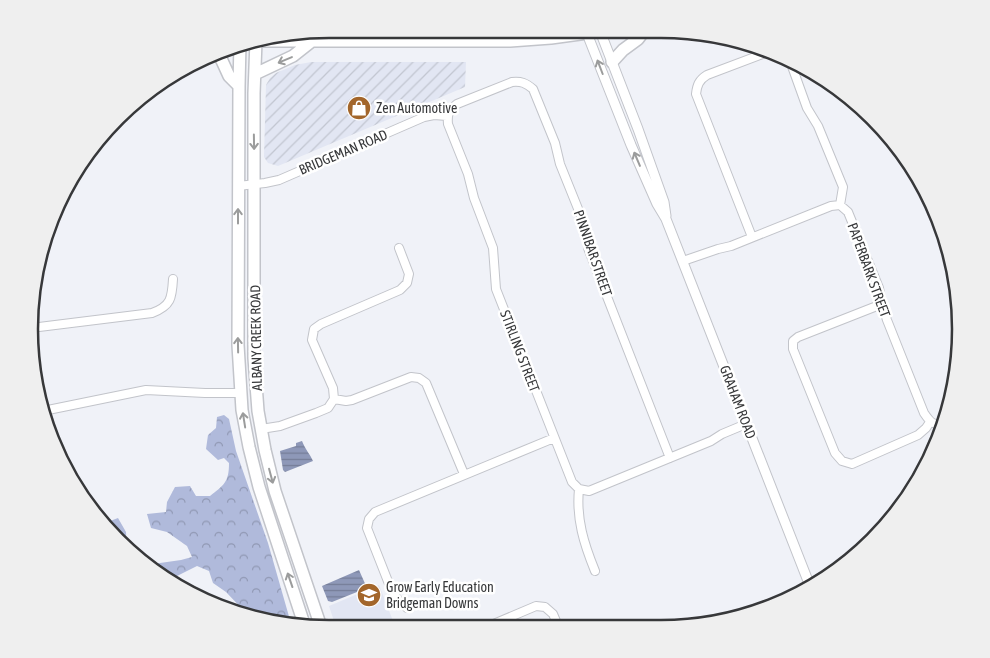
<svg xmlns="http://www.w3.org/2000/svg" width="990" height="658" viewBox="0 0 990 658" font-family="'Asap Condensed',sans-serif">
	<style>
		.built { fill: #e2e6f3 }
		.industrial { fill: url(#industrial-furrows) }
		.forest { fill: url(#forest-crowns) }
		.water { fill: url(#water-rules) }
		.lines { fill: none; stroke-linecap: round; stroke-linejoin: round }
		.minor-casing { stroke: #c2c4ca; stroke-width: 10 }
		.tertiary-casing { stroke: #c2c4ca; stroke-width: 11 }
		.primary-casing { stroke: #c2c4ca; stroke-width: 14 }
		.minor { stroke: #fff; stroke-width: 8 }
		.tertiary { stroke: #fff; stroke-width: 9 }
		.primary { stroke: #fff; stroke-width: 11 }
		.oneway { stroke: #9b9c9c }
		.labels { text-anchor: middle; stroke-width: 5; stroke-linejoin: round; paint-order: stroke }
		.poi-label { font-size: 14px; fill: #37383a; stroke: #fff; text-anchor: start }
		.street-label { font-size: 14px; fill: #37383a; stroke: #fff }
		.rim { fill: none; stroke: #37383a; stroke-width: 2.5 }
	</style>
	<defs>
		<pattern id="industrial-furrows" width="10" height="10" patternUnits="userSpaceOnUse" patternTransform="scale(1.25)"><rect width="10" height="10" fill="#e2e6f3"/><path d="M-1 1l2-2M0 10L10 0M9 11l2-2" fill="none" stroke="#c2c6d1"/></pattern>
		<pattern id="forest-crowns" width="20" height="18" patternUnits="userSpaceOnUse" patternTransform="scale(1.25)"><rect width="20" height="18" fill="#b0badb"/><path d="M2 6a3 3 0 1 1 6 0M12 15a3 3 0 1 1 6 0" fill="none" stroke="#9098b3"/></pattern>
		<pattern id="water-rules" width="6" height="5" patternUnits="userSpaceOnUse" patternTransform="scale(1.25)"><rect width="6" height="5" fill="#8e98b8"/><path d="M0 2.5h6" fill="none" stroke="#757d97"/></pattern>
	</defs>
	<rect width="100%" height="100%" fill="#f0f2f8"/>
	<path class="built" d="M379,585L393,621L407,627L412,625L415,627H336L329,606Z"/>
	<path class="industrial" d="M311,62H466L465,87L278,166L268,163L264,157L266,85L270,78L276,73L295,65Z"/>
	<path class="forest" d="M224,415L229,419L236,451L268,543L292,627L246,613L226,592L213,583L209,571L197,566L169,580L146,565L181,560L192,557L187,546L167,532L151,528L147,514L166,512L167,502L175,487L190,486L196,496H210C224,485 229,482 229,463L224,458L218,460L206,449L208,435L216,428L217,417Z
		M118,518L126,532L127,550L105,523Z"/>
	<path class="water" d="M302,441C305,449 310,454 313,461L285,472L283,470L280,451L296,446V443Z
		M359,570L367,588L332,602L328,601L322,586Z"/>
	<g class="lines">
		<g class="minor-casing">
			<path id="minor" d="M789,58L807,108L818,126L843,187L840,205
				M238,186L265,183L279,180L424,117L434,115L447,116
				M752,237L696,94C697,85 699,80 707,75L768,52
				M683,261L718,249L731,246L831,206L840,205L848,212L879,288L882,304L887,320L924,413C930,422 933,426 945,424
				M882,304L798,337L793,341V349L835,453L842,461L852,464L918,435L926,428L930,422
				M31,328L152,313C171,306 172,298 173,279
				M334,399L346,401L352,400L411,377L419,378L426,383L464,474
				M43,411L146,390L205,393H240
				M261,429L280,426L316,413L328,408L334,399L333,388L312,340L314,329L321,324L400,290L407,283L409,274L399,248
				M670,458L588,248L587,231L560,164L555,143L533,89C526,83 521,81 512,82L457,104C449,110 447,114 448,124L468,174L474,198L493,248L496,289L572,482L579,489L589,491L711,441L722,434L746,424
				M579,489C576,519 584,544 595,571
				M407,608L398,600L391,589L367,528L369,519L375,512L554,438
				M484,628L536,606L545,607L553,614L559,628"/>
		</g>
		<g class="tertiary-casing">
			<path id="tertiary" d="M586,31L631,145L657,204L666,219L810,586
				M600,31L638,129L664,202L666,216"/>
		</g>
		<g class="primary-casing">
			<path id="primary" d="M256,41L254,93V358L258,411L265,450L275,491L321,627
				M257,41H510L551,38L602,31
				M240,43L239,86L238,345L242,410L249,447L259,487L305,627
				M218,52L229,76L239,86
				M612,62L623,50L638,39L644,31
				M255,74L293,56L312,41"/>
		</g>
		<use href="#minor" class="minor"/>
		<use href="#tertiary" class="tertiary"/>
		<use href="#primary" class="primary"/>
	</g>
	<defs><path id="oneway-shaft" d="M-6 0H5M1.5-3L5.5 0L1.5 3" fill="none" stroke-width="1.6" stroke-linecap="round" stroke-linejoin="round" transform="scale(1.25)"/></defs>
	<g class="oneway">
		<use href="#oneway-shaft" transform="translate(285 60) rotate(157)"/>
		<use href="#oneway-shaft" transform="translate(600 67) rotate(-111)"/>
		<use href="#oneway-shaft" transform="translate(254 142) rotate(89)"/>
		<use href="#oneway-shaft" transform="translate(637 159) rotate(-113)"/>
		<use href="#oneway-shaft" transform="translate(238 216) rotate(-90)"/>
		<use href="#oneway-shaft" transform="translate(238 345) rotate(-91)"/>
		<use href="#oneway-shaft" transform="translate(244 420) rotate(-99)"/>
		<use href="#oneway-shaft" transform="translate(271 476) rotate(75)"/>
		<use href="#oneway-shaft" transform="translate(290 580) rotate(-109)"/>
	</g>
	<defs>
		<g id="shop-disc" transform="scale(1.25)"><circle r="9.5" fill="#a3662b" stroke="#fff"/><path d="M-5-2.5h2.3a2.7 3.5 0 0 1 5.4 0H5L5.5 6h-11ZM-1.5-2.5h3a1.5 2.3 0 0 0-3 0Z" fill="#fff"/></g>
		<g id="school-disc" transform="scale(1.25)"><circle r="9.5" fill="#a3662b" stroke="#fff"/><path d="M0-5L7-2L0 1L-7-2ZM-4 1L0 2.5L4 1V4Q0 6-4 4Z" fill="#fff"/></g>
	</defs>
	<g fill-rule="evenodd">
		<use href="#shop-disc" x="359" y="108"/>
		<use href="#school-disc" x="369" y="595"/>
	</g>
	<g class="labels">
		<g class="poi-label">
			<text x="376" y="113">Zen Automotive</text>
			<text x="386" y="592">Grow Early Education<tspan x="386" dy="16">Bridgeman Downs</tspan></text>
		</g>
		<g class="street-label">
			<text transform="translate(343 152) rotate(-23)" y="5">BRIDGEMAN ROAD</text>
			<text transform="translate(593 253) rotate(71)" y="5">PINNIBAR STREET</text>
			<text transform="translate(869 270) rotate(70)" y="5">PAPERBARK STREET</text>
			<text transform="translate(256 338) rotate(-91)" y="5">ALBANY CREEK ROAD</text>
			<text transform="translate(520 351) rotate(69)" y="5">STIRLING STREET</text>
			<text transform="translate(738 402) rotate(69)" y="5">GRAHAM ROAD</text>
		</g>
	</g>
	<path d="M0 0H990V658H0ZM329 38H661A291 291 0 0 1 952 329V329A291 291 0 0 1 661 620H329A291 291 0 0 1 38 329V329A291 291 0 0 1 329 38Z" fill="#efefef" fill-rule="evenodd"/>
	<path class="rim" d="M329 38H661A291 291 0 0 1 952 329V329A291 291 0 0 1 661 620H329A291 291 0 0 1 38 329V329A291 291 0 0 1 329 38Z"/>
</svg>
